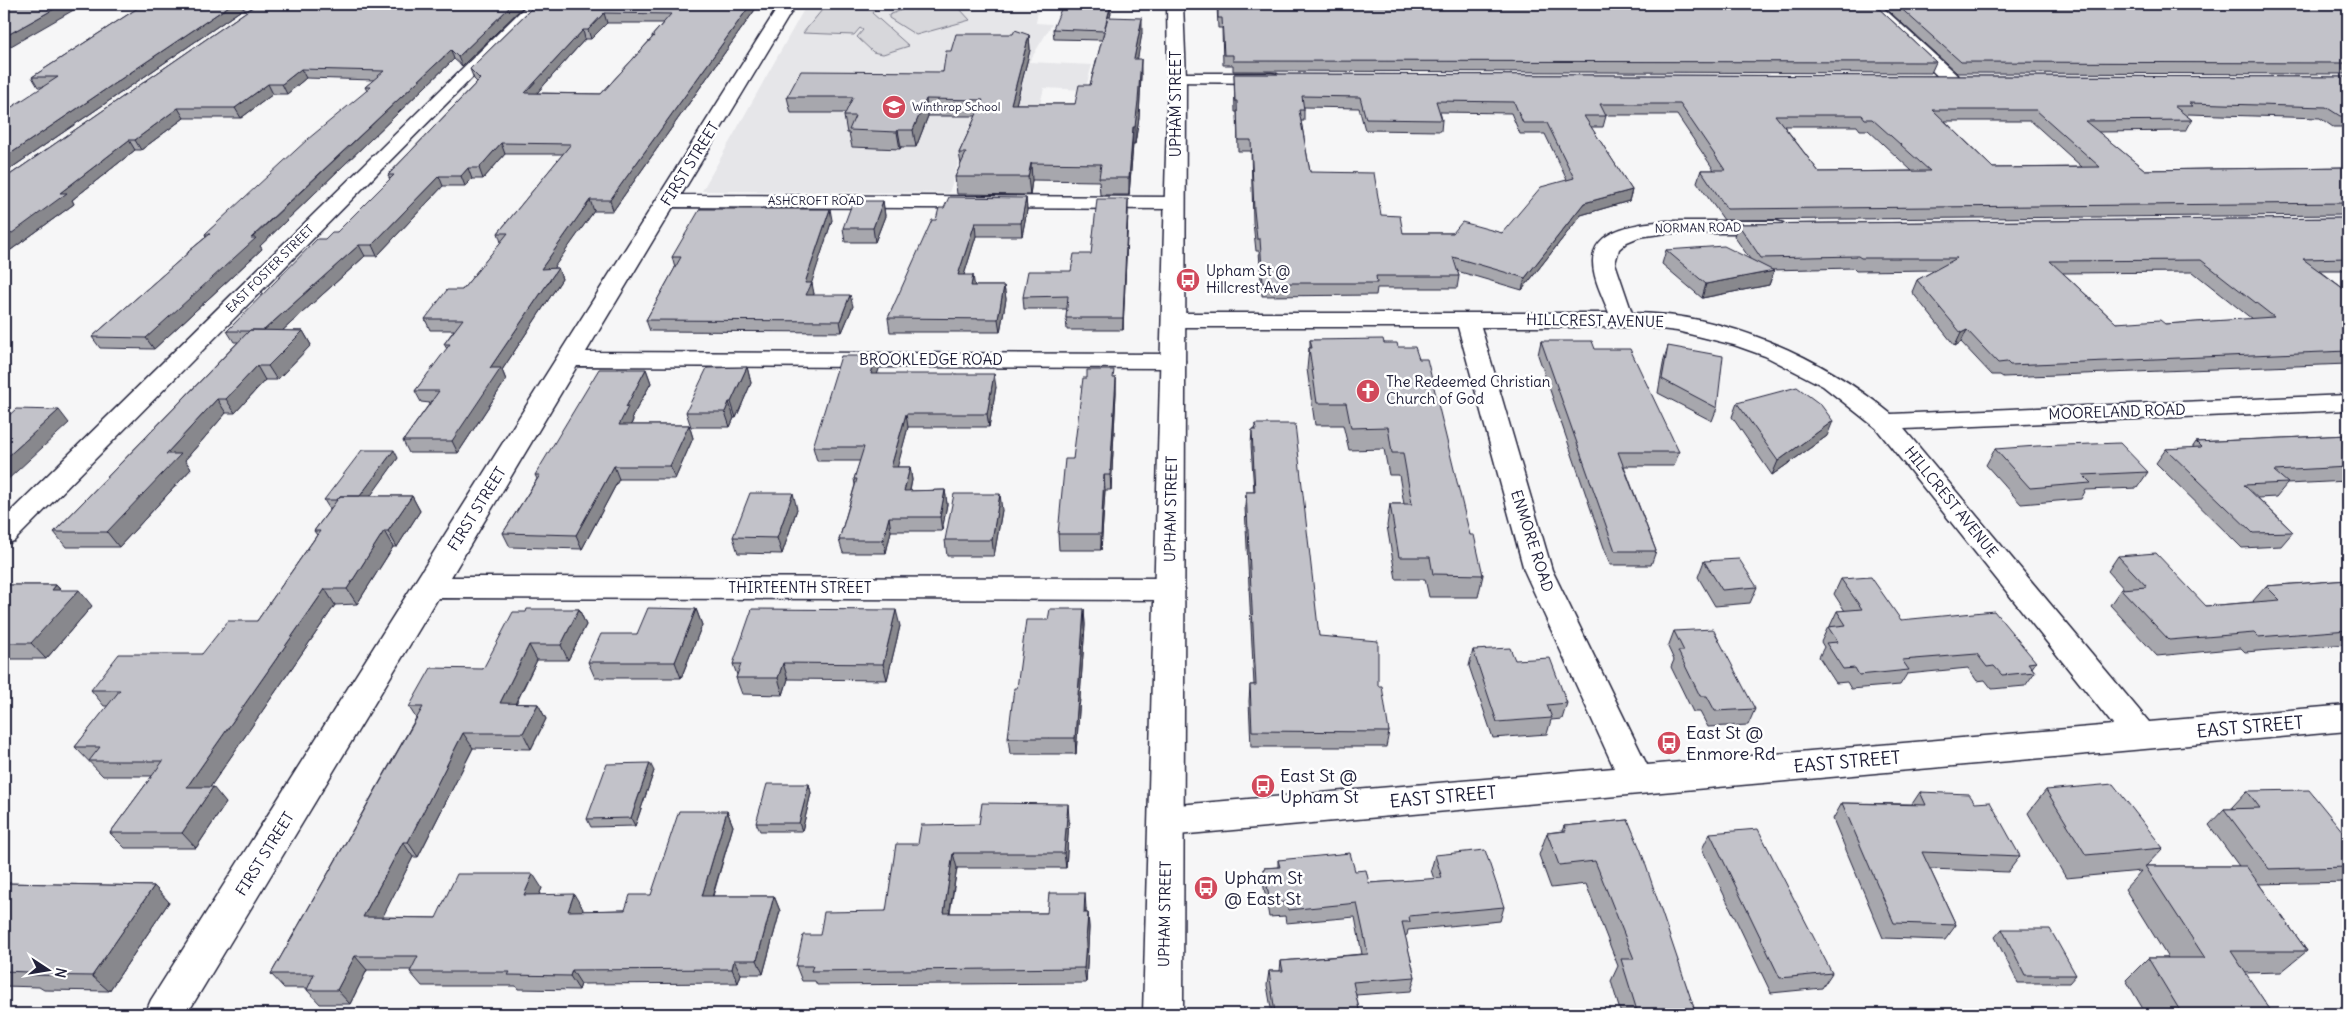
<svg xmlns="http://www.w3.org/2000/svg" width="2352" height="1018" viewBox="0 0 2352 1018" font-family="Delius,sans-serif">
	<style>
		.built { fill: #e6e6e9 }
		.green { fill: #d7d7db; stroke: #7c7c8b }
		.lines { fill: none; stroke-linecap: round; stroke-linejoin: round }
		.minor-casing { stroke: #22223b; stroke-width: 3 }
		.secondary-casing { stroke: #22223b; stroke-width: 3 }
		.minor { fill: #fff; fill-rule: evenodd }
		.secondary { fill: #fff; fill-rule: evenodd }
		.wall { fill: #a7a7ad; stroke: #22223b; fill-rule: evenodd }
		.shaded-wall { fill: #88888d; stroke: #22223b }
		.building { fill: #c2c2c9; stroke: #22223b; fill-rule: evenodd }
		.labels { text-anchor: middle; stroke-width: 5; stroke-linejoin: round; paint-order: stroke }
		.far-poi-label { font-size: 12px; fill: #22223b; stroke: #fff; text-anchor: start }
		.far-street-label { font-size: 12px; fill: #22223b; stroke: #fff }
		.street-label { font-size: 15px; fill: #22223b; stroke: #fff }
		.poi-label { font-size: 15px; fill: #22223b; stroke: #fff; text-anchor: start }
		.near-street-label { font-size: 18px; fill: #22223b; stroke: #fff }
		.near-poi-label { font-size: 18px; fill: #22223b; stroke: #fff; text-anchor: start }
	</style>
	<rect width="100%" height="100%" fill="#f6f6f7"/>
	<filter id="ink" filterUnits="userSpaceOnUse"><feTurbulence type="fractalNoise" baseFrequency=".02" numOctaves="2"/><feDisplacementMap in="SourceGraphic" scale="10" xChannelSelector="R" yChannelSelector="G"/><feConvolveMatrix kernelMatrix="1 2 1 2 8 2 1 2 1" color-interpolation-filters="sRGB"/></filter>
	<g filter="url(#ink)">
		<path class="built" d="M807,4H901L1038,11L1036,23L1052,24L1029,62L1092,65L1085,90L1044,88L1035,125H970L949,193L702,191Z"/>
		<path class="green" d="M827,4L877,6L872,13L909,46L883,54L877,53L873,52L857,37L863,30L860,28L854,35L803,33Z
			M909,7L960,9L970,20L916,35L889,18V15Z"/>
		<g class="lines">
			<g class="minor-casing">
				<path id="minor" d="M528,4H545L14,541L4,544V518Z
					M780,4H796L681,195L1175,197L1182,199L1185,203L1182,207L1175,209L673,207L586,352L1173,354L1181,356L1185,361L1181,366L1173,368L577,366L451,577L1170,578L1180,582L1185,589L1180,596L1170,600L438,598L187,1014H145L151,1000Z
					M1862,4H1879L1959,77L1962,81L1959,85H1947Z
					M1177,73H1271L1277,74L1280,78L1277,82L1271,83L1171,82L1168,78L1171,74Z
					M1667,221H1776L1783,223L1786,227L1783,231L1776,233H1667L1639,237L1627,242L1619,249L1615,263L1632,313C1724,313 1821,356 1891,414L2348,395V410L1904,429L2149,722L2348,705V731L1166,836L1154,832L1149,821L1154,810L1166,806L1614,768L1524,570L1458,327H1173L1165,325L1162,320L1165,315L1173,313H1609C1603,297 1593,279 1593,262C1592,227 1643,223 1667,221ZM1481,327H1644L1677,331L1734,345L1765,356L1823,386L1876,428L2113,725L1647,765L1552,570Z"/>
			</g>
			<g class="secondary-casing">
				<path id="secondary" d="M1167,4H1183L1186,78L1183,1014H1143L1168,78Z"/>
			</g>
			<use href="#minor" class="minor"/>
			<use href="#secondary" class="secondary"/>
		</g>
		<path class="wall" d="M144,4H250L4,173L43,87H38L32,77Z
			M257,4H526L462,66L454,59L260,246L262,249L154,349L100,348L92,337L188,253V252L206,237L205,234L367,91L365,87L374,80L306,78L287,94H273L241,118H184L141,150H135L72,200L74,204L4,255V179Z
			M536,4H759L613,211H594L553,268H558L562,279L502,370L506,380L458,453H409L403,441L430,403L421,402L415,391L447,349L444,344L454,330H430L425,319L462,290L501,242L498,233L563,154H505L483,179H472L465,186H443L377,256H365L282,331H303L311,345L277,380H265L235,413H226L185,460L191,469L119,547H66L54,532L238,342H234L227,331L325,239L337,232L390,180L388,175L477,82L474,79L470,69ZM607,23H663L652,36V38L601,94L537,93L585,39H591Z
			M1217,4H1874L1936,62L1931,73L1233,71V65H1223L1222,28H1218Z
			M1881,4H2348V74L1957,73Z
			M1111,12L1110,17L1142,33L1137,59L1141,75L1139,117L1135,144H1133L1129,195H1100L1099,181L1032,180L1030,195L957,194L955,177L961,164L959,153L976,116H928L916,147H901L900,149L852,147L849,133H847L844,116L845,113H791L787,97L943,72L951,51L1029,35L1030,50L1016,104H1075L1090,85L1102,40L1054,39L1053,29Z
			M1234,74L2348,77V137L2342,133L2346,127H2333L2320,118L2188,114L2187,116L2192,120L2186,131L2098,132L2145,170L2348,167V215L1724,220L1697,182L1701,170H1714L1677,115H1606V116L1603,127H1591L1632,190L1629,201L1581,215L1522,290L1457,271L1459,276L1457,288H1377L1376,295L1262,296L1259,251H1256L1253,222L1251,151H1238L1237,112H1235ZM1304,107L1359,108L1365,130L1441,131L1442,120L1440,112L1511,113L1520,134H1545L1567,180L1502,233H1403L1381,215L1310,172L1301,121H1304ZM1945,121H2031L2082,167L1993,168ZM1784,126H1857L1860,130H1868L1912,171L1819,172Z
			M1026,198L1027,210L1022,236H976L964,275L975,286H1004L1006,299L1000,332H890L888,318L936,220L944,208Z
			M883,201L885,216L875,242H845L843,228Z
			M1128,211L1123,330H1067L1066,318L1067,309H1024L1023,297L1071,271L1091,254Z
			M2348,218V270H2319L2348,292V364L2003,377L2000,375H1992L1961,342L1955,346L1912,292L1917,280L1935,270L1856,271L1853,268L1771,270L1774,271L1769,285L1702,298L1662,264L1666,250L1750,259L1734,236L1738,224ZM2193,272L2252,319L2165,324L2116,323L2063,273Z
			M832,220L811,283L814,294L813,295L853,306L842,332L650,331L646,320L675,268L672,257Z
			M1310,340L1384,343L1398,347L1470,535L1483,575L1478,597H1429L1425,579H1396L1387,526L1390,504H1404L1399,475H1389L1384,449L1349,450L1343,425H1315L1307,369L1309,348H1310Z
			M1541,341L1595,349L1679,452L1674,466H1624L1656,551L1651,565H1610L1538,355Z
			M1668,346L1717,408L1712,421L1658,393L1664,359Z
			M747,367L751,383L736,418H734L730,427H691L686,412Z
			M646,369L651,383L632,417L633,420L631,425H689L693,438L675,479H619L582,549L510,547L503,533L537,479L535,475Z
			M879,369L877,374L996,387L989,427H908L897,467H910L912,480L910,491L945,490L947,504L942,531H891L886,553H843L839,540L855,485L854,479L860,461H817L813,447Z
			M1114,378H1116V393L1111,490H1105L1101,550H1059L1058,534L1073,459Z
			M1737,403L1827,436L1772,475L1732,417Z
			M1255,424L1319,636L1378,686L1389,732L1386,747H1251L1249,701L1250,685H1254L1245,507L1246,492H1254L1251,445L1252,430H1255Z
			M2348,435V481L2287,484L2276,497L2258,498L2293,532L2281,546L2242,548L2156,463L2166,449L2192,448L2196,442Z
			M1995,449L2148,472L2137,488L2086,490L2081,499L2021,504L1986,465Z
			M398,458L370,496H412L420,511L397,547H393L357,604L335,605L210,787L226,803L196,848H125L110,833L152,776H103L75,747L108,706H104L91,690L202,654L257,621L317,535L314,531L331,508H329L324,500Z
			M797,509L782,554L738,553L733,537Z
			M1002,510L994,556H947L945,540Z
			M2118,556L2206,606L2254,602L2253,601L2266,586L2348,580V644L2245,652L2241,648L2157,656L2110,605L2121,589H2124L2108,571Z
			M1704,561L1757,587L1750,603L1715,606L1698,577Z
			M1841,579L1901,620L2036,662L2032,668L2035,672L2025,686L1992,689L1985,680L1977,681L1968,668L1907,674L1900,685L1851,689L1847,682L1836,683L1819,657L1824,647L1821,642L1828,627H1830V626L1837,611H1845L1834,594Z
			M4,585H56L61,590L92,606L46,659H4Z
			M579,609L586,625L568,660H537L516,704H538L546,719L531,749L473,748L418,857H413L382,917L436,918L542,888L539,895L583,909L582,911L625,910L651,895L727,811L733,826L713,896H774L780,911L763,974H741L738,983L581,984L579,990L518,989L516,986H422L410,972L411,970H367L350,1004H320L307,990V988H284L271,974L416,718L409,707L483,669L526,612Z
			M696,609L702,625L681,678H595L588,662L637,634Z
			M1084,609L1085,625L1076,754H1010L1008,738L1017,688L1048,620Z
			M900,626L887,680L788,679L783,695L742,694L736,678L737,675L733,664Z
			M1674,631L1755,709L1748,725L1708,727L1700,712H1693L1671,667L1674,660L1668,647Z
			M1473,650L1515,660L1567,703L1562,719L1551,720L1547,734L1493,738L1469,666Z
			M654,771L635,826L591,827L587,819Z
			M809,784L811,793L802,831H760L756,823Z
			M2046,790L2163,848L2146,866H2239L2209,825L2224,809H2233L2232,807L2247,791L2348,838V882L2259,884L2307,951L2281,972L2245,973L2273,1014H2146L2126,980L2148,958H2168L2125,889L2141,871L2066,878L2028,813Z
			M1920,792L1975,803L2020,856L2008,872L1930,869L1956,925L1945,940L1883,938L1833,819L1842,803L1912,804Z
			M1069,819L1066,868H957L950,913H1047L1086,908V913H1088L1089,928L1086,983L817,985L815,981H802L796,966L820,935L886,911L918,844L979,824Z
			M1628,820L1696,1014H1621L1611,981L1618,966L1586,884L1551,888L1539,855L1547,833L1562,831L1564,826Z
			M1710,833L1832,973L1822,988L1771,993L1702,849Z
			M1435,855L1504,907L1500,921L1408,930L1407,935L1405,936L1415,977L1411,991L1356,995L1360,1014H1272L1267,985L1269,971H1280L1281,961L1362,954L1355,917L1286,923L1285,916L1269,917L1263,882L1264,868L1278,867V860L1355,871L1369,883L1434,879L1431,870Z
			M4,883L154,886L169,902L109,991L44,990L39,987L4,986Z
			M2002,929L2076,975L2069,983H2018L1995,937Z"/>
		<path class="shaded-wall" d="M63,4H84L4,50V37Z
			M232,4H250L4,173V158Z
			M513,4H526L462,66L458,57Z
			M751,4H759L613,211L610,200Z
			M1111,4V12L1106,40L1105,31Z
			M604,13L607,23L591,39L588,30Z
			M1142,18V33L1135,75L1134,59Z
			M583,30L585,39L528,103L525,93Z
			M1029,35L1030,50L1012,120L1011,104Z
			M451,50L454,59L260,246L262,249L154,349L146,338Z
			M1141,59V75L1139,117L1135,144V127Z
			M301,69L306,78L287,94L282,84Z
			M268,84L273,94L241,118L235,108Z
			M926,99L928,116L916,147L913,130Z
			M178,108L184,118L141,150L135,140Z
			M1133,127V144L1129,195V178Z
			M898,130L901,147L900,149L897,132Z
			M129,140L135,150L72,200L74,204L4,255V239L60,193Z
			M501,143L505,154L483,179L479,168Z
			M1031,163L1032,180L1030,195L1028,177Z
			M468,168L472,179L465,186L461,176Z
			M439,176L443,186L377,256L372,245Z
			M1632,190L1629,201L1581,215L1522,290L1525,278L1584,203Z
			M1026,198L1027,210L1022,236L1021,223Z
			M1128,199V211L1123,330V318Z
			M590,200L594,211L545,280L541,269Z
			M883,201L885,216L875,242L873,228Z
			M830,209L832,220L811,285L812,283L814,294L809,306L806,295L805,283Z
			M975,223L976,236L960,288L958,275Z
			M359,245L365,256L270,342L263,331Z
			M558,268L562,279L502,370L506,380L458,453L452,441L490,368Z
			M1774,271L1769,285L1702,298L1706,284Z
			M973,275L975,288L971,286Z
			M1004,286L1006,299L1000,332L998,319Z
			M850,295L853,306L842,332L840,321Z
			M1967,330L1961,342L1955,346L1961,333Z
			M303,331L311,345L277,380L268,366Z
			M876,356L879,369L873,387L871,374Z
			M257,366L265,380L235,413L226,399Z
			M747,367L751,383L736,418L731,402Z
			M646,369L651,383L632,417L633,420L624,439L619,425L626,407Z
			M994,374L996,387L989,427L987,414Z
			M1116,378V393L1111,490L1110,475Z
			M217,399L226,413L185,460L191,469L119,547L107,532L166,454Z
			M729,402L734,418L730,427L725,412Z
			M59,410L69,423L4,483V460Z
			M906,414L908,427L894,480L891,467Z
			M1833,421L1827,436L1772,475L1778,461Z
			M689,425L693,438L675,479L670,466Z
			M394,450L398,458L362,508L357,500Z
			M614,466L619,479L582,549L576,535Z
			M910,467L912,480L907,504L904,491Z
			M1104,475L1105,490L1101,550V534Z
			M945,490L947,504L942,531L940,517Z
			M793,493L797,509L782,554L777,538Z
			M1000,494L1002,510L994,556L992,540Z
			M412,496L420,511L397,547L388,531Z
			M889,517L891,531L886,553L883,540Z
			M384,531L393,547L357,604L347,589Z
			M56,585L69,601L79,590L92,606L46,659L31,643L52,590Z
			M325,589L335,605L200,802L187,787Z
			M579,609L586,625L568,660L561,645Z
			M696,609L702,625L681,678L675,662Z
			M1084,609L1085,625L1076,754L1075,738Z
			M896,610L900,626L887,680L883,664Z
			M529,645L537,660L508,718L500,703Z
			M783,663L788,679L783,695L778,678Z
			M538,704L546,719L531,749L523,733Z
			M463,733L473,748L418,857L408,842Z
			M650,763L654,771L635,826L631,818Z
			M809,784L811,793L802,831L799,823Z
			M213,787L226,803L196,848L182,833Z
			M1068,804L1069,819L1066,868L1064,853Z
			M727,811L733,826L708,911L702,896Z
			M403,842L413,857L375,932L363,917Z
			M953,853L957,868L947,927L944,913Z
			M533,874L542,888L533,909L524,895Z
			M154,886L169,902L109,991L92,976Z
			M1085,893L1086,908L1085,928L1084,913Z
			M574,894L583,909L577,925L568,911Z
			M774,896L780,911L763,974L757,960Z
			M1088,913L1089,928L1086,983L1084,968Z
			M355,956L367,970L350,1004L337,990Z
			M734,960L741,974L738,983L732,969Z
			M572,970L581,984L579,990L570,976Z"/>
		<path class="building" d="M4,4H63L4,37Z
			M144,4H232L4,158V112L58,77H32Z
			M257,4H513L458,57L451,50L251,238H256L146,338L92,337L189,252H188L210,234H205L308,139L371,87H365L384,71L301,69L282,84H268L235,108H178L135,140H129L60,193H67L4,239V179Z
			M536,4H751L610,200H590L541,269L558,268L490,368H501L452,441H403L439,391H415L450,344H444L463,319H425L447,290H462L508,233H498L571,144L501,143L479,168H468L461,176H439L372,245H359L264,330H250L249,331H227L317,239H325L332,232H337L394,175H388L480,79L470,69ZM604,13L671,14L652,36H654L601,94L525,93L583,30H588Z
			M1063,4H1111L1104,31L1053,29Z
			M1218,4H1874L1936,62L1233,61V55H1224L1222,18H1218Z
			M1896,4H2348V63L1961,62Z
			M1108,17L1142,18L1134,59H1141L1138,101L1135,127H1133L1129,178H1099L1101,164L1031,163L1028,177H955L966,153H959L983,100L926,99L913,130H898L897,132L849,130L855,116H844L853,97H787L801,71L943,72L946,51H951L956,34H1013L1015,30L1029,35L1011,104H1075L1079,85H1090Z
			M1234,74L2348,77V116H2340L2326,107L2189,103L2193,106H2174L2192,120L2085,121L2145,170L2348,167V203L1727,209L1701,170H1725L1680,104H1600L1606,116H1584L1632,190L1584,203L1525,278L1453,257L1459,276H1376L1377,283H1263L1260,239H1257L1254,210L1251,140H1238L1237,101H1235ZM1302,96L1360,97L1366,119L1442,120L1436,101L1514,102L1523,123H1547L1574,178L1541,187L1502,233L1462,222L1453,233H1403L1400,216L1381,215L1374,173L1310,172L1299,110H1304ZM1933,110H2036L2100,167L1993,168ZM1775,115H1862L1865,119H1872L1930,171L1819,172Z
			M949,197L1026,198L1021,223H975L958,275H973L971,286H1004L998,319L888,318L932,220H936L939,208H944Z
			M1097,199H1128L1123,318H1066L1068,296L1023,297L1028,271H1071L1074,254H1091Z
			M853,201H883L873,228H843Z
			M700,209H830L805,283H812L806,295H850L840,321L646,320L681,257H672Z
			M2348,218V258L2303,259L2348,292V351L2010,365L2007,362L1998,363L1967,330L1961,333L1917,280L1957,258H1861L1858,256L1761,258L1738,224ZM2201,260L2274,317L2165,324L2160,320L2116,323L2050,261Z
			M1724,246L1774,271L1706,284L1666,250Z
			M250,330L303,331L268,366H257L226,399H217L166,454H181L107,532H54Z
			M1383,339L1384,343H1397L1398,347H1415L1419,359H1427L1470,535H1474L1483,575L1433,574L1430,557H1399L1390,504H1412L1403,453H1392L1388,427L1351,428L1346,403H1317L1309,348H1312L1310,340Z
			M1541,341H1592L1595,349H1630L1679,452H1618L1656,551H1615Z
			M1668,346L1723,356L1717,408L1662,379Z
			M841,356H876L871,374H994L987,414H906L891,467H910L904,491L945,490L940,517H889L883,540H839L857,479H854L864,447H813Z
			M747,367L731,402H729L725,412H686L707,368Z
			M599,369H646L626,407H628L619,425H689L670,466H614L576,535L503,533L540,475H535Z
			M1087,370H1114L1113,378H1116L1110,475H1104L1101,534H1058L1065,459H1073L1083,378H1087Z
			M1797,387L1821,405L1833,421L1778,461L1737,403Z
			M16,409L59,410L4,460V420Z
			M1255,424H1295L1319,636L1378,641V686H1382L1389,732L1252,731L1250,685H1256L1246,492H1255L1252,430H1256Z
			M2348,435V467L2274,471L2288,483L2244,485L2293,532L2253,533L2166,449L2201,447L2196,442Z
			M2120,443L2148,472L2083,475L2091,483L2030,488L1995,449L2037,446Z
			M362,450H394L360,496H340L337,500H324Z
			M750,493H793L777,538L733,537Z
			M954,494H1000L992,540H945Z
			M340,496H412L388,531H384L347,589H325L187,787H213L182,833H110L163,761H89L100,747H75L120,690H91L119,654H202L228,621H257L320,531H314Z
			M2156,553L2206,606L2280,600L2266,586L2348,580V630L2258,637L2254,633L2169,640L2121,589L2147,587L2118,556Z
			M1739,559L1757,587L1722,590L1704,561Z
			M1871,577L1901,620L1994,611L2036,662L2028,663L2035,672L2002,675L1994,666L1987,667L1977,654L1902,660L1909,670L1859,675L1855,668L1843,669L1826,643L1838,642L1828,627L1846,625L1837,611L1862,609L1841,579Z
			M4,585H56L52,590H79L31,643H4Z
			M648,608L696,609L675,662H588L601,634H637Z
			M527,609H579L561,645H529L500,703L538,704L523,733H463L408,842H403L363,917L436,918L457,874H533L524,895L574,894L568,911L625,910L630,895H651L679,811H727L702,896H774L757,960H734L732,969L572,970L570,976L508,975L510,972H410L418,956H355L337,990H307L314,974H271L423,707H409L431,668L483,669L513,612H526Z
			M752,609L896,610L883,664L783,663L778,678H736L741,664H733Z
			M1050,609H1084L1075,738H1008L1014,688H1017L1026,620H1048Z
			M1713,629L1755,709L1715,711L1707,696H1700L1678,651H1684L1674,631Z
			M1510,648L1515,660L1550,658L1567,703L1547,705L1552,718L1497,722L1473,650Z
			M650,763L631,818L587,819L607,764Z
			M767,784H809L799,823H756Z
			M2113,784L2163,848L2086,855L2046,790Z
			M2309,790L2348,838V867L2269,869L2224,809L2260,808L2247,791Z
			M1920,792L1969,794L1975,803L1990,802L2020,856L1922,852L1956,925L1894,923L1842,803L1926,805Z
			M982,803L1068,804L1064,853H953L944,913H1047L1049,893H1085L1084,913H1088L1084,968L811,971L813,966H796L803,935H820L824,912L886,911L896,844H918L921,825L979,824Z
			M1628,820L1641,851L1696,1014H1638L1621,959H1634L1595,861L1559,865L1547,833L1566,831L1564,826Z
			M1758,829L1832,973L1780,978L1710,833Z
			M1485,850L1504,907L1409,916L1410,922H1402L1415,977L1353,982L1360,1014H1290L1289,1011L1275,1013L1269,971H1283L1281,961L1368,954L1357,903L1288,910L1287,902L1270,903L1264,868L1280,867L1278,860L1350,853L1355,871L1366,870L1369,883L1442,878L1435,855Z
			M2145,866H2246L2307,951H2231L2273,1014H2182L2148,958H2205Z
			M4,883L154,886L92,976L25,975L28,972L4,971Z
			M2002,929H2050L2076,975H2025Z"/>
	</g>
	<defs>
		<g id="school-disc" transform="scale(1.25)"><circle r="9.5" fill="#d1495b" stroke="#fff"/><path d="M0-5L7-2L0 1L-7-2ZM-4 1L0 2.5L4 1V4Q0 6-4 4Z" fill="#fff"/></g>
		<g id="bus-disc" transform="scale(1.25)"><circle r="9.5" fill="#d1495b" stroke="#fff"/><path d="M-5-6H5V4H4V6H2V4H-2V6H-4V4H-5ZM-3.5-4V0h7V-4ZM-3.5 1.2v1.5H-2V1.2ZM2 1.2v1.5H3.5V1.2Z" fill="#fff"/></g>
		<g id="church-disc" transform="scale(1.25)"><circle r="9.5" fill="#d1495b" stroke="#fff"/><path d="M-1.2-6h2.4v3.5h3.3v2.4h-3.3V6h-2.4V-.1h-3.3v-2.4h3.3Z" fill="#fff"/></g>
	</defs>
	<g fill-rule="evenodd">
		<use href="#school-disc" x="894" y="107"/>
		<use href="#bus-disc" x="1188" y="280"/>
		<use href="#church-disc" x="1368" y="391"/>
		<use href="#bus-disc" x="1669" y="743"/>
		<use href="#bus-disc" x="1263" y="786"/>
		<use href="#bus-disc" x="1206" y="888"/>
	</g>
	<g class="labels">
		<g class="far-poi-label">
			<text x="912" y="111">Winthrop School</text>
		</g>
		<g class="far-street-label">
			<text x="816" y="205">ASHCROFT ROAD</text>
			<text transform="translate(1698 228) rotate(-1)" y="4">NORMAN ROAD</text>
			<text transform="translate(270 269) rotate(-45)" y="4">EAST FOSTER STREET</text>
		</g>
		<g class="street-label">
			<text transform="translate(1176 104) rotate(-90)" y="5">UPHAM STREET</text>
			<text transform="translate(690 164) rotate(-58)" y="5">FIRST STREET</text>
			<text transform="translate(1595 321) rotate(1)" y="5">HILLCREST AVENUE</text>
			<text x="931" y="365">BROOKLEDGE ROAD</text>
			<text transform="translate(2117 412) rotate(-2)" y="5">MOORELAND ROAD</text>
			<text transform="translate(1951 502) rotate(51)" y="5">HILLCREST AVENUE</text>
			<text transform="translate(477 509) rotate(-58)" y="5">FIRST STREET</text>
			<text transform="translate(1171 509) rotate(-89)" y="5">UPHAM STREET</text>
			<text transform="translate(1532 541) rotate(72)" y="5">ENMORE ROAD</text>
			<text x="800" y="593">THIRTEENTH STREET</text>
			<text transform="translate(265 854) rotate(-58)" y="5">FIRST STREET</text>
			<text transform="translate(1165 914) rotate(-89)" y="5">UPHAM STREET</text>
		</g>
		<g class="poi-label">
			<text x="1206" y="276">Upham St @<tspan x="1206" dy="17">Hillcrest Ave</tspan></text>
			<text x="1386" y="387">The Redeemed Christian<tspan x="1386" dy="17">Church of God</tspan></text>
		</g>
		<g class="near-street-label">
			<text transform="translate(2250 727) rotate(-5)" y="6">EAST STREET</text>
			<text transform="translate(1847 762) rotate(-5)" y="6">EAST STREET</text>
			<text transform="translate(1443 797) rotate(-5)" y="6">EAST STREET</text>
		</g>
		<g class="near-poi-label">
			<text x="1686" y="739">East St @<tspan x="1686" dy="21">Enmore Rd</tspan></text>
			<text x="1280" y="782">East St @<tspan x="1280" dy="21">Upham St</tspan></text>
			<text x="1224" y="884">Upham St<tspan x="1224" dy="21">@ East St</tspan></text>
		</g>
	</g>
	<rect width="2352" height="1018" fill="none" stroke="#fff" stroke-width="20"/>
	<rect x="10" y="10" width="2332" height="998" fill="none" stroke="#22223b" stroke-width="2" filter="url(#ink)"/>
	<g transform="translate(48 970) rotate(102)" stroke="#ffffff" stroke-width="4" paint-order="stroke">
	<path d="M0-4L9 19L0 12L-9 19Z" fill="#22223b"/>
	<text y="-8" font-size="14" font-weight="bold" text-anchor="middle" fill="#22223b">N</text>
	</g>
</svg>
